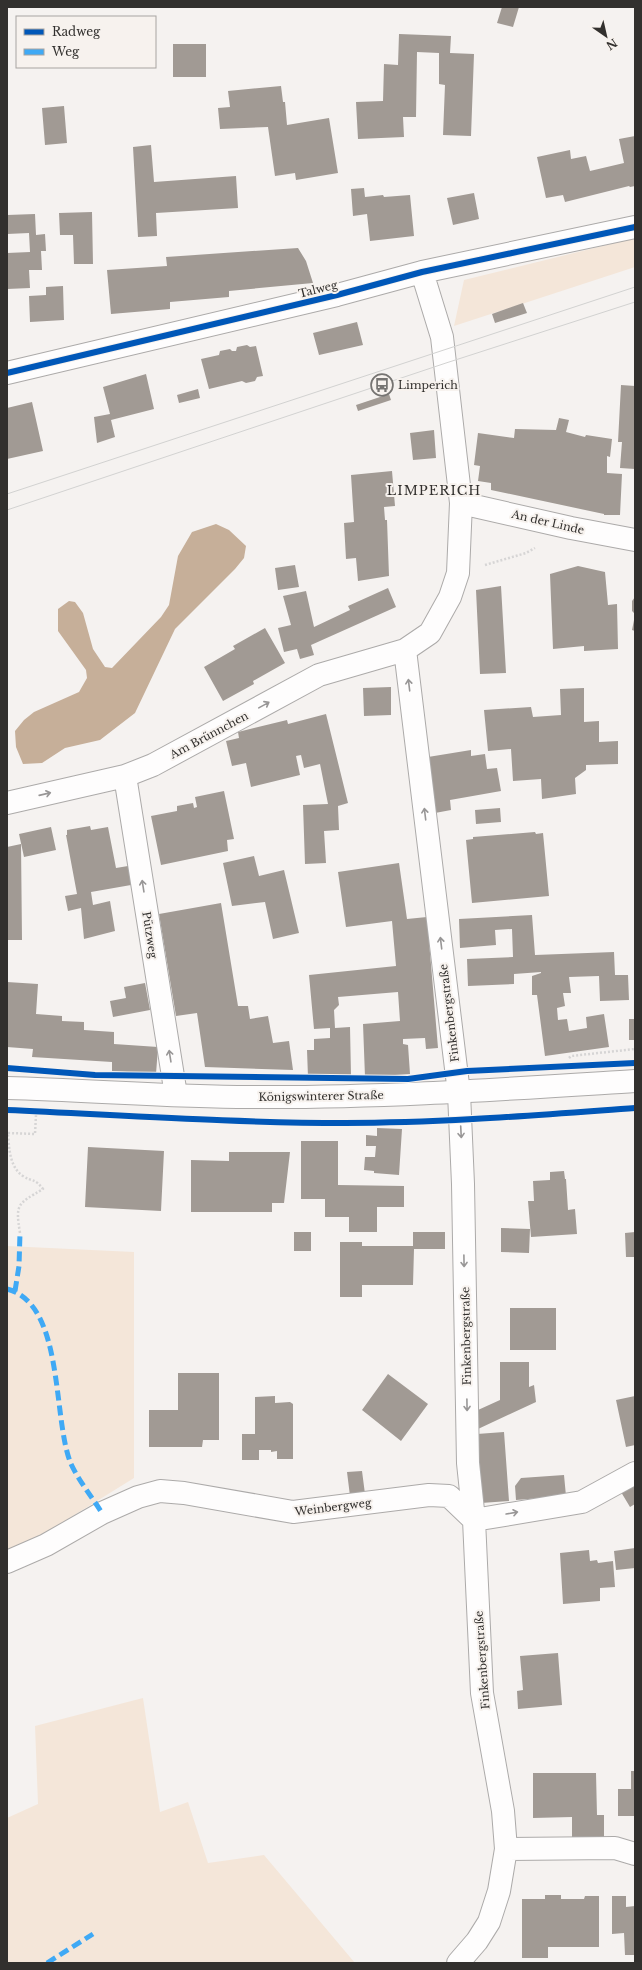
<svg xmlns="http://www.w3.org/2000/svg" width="642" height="1970" viewBox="0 0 642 1970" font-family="'Libre Baskerville',serif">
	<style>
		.green { fill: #f4e6d9 }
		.water { fill: #c6af99 }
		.building { fill: #a19a94 }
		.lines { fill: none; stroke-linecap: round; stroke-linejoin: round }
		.minor-casing { stroke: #acaaa9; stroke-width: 24 }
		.major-casing { stroke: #acaaa9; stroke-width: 24 }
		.path { stroke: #d6d5d5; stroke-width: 2.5; stroke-dasharray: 2 2; stroke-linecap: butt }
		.minor { stroke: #fefdfd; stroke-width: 22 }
		.major { stroke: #fefdfd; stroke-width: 22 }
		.tram { stroke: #d2d2d1; stroke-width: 1 }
		.quiet { stroke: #3fa9f5; stroke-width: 5; stroke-dasharray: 10 5; stroke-linecap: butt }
		.cycleway-casing { stroke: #f7f2ee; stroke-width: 8 }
		.cycleway { stroke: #0057b8; stroke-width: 6 }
		.oneway { stroke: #989696 }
		.labels { text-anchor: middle; stroke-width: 4; stroke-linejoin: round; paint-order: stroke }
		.street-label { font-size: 11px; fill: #32302e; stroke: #f7f2ee }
		.poi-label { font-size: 11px; fill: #32302e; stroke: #f7f2ee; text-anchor: start }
		.quarter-label { font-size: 13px; letter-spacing: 1px; fill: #32302e; stroke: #f7f2ee }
	</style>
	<rect width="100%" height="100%" fill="#f5f2f0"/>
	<path class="green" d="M635,238V267L454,326L464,280Z
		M7,1246L134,1252V1478L18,1550L7,1555Z
		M143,1698L160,1812L188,1802L208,1863L264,1855L355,1963H7V1818L38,1804L35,1726Z"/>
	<path class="water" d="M216,524L229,530L246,546L244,558L235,569L175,629L135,713L100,740L65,748L42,763L23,764L16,747L15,731L24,720L34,712L79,692L87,678L86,670L58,631V609L69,601L75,602L83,613L93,649L105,667L112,668L161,617L169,605L178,556L192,532Z"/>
	<path class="building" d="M502,7H519L513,27L497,23Z
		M399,34L451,36L450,53L474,54L471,136L443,135L445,85L439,84V53L417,52L416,117H403L404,137L358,139L356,102L383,101L384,64L398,65Z
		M173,44H206V77H173Z
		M281,86L283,102H285L287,125L329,118L338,173L296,180L295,173L275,176L268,127L220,129L218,108L230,107L228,91Z
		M64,106L67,143L45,145L42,108Z
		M635,136V186L630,187L629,186L565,202L563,195L546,198L537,157L570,150L571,159L586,156L590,171L624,163L619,139Z
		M151,145L154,182L236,176L238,208L156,213L157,236L138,237L133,147Z
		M364,188L365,197L383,195L384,197L410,195L414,236L370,241L367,214L353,216L351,189Z
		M474,193L479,219L453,225L447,198Z
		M92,212L93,264H74L73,235H60L59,213Z
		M35,214L36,235L45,234L46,251H41L42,270H29L30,288L7,289V253L30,252L29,233L7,234V215Z
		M298,248L306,261L313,283L229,291V297L170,302V309L111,314L107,270L167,266L166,257Z
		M63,286L64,320L30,322L29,296L46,295V287Z
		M523,303L527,313L495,323L492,314Z
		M357,322L363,345L319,355L313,333Z
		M247,345L250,347L256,346L263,376L257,377L255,381L246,383L242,381L209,389L201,359L219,355L220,351L230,349L232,351H236L237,347Z
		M146,374L154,409L111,420L115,437L97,443L94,417L110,414L103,387Z
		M621,385L635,386V469L620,468L622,442H618Z
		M198,389L200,398L179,403L177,395Z
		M389,394L391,400L358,411L356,405Z
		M32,402L43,451L7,459V408Z
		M559,418L569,420L566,432L585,437L586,435L612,439L610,457L607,456V473L622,474L620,515H604V514L491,490V483L478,481L480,466L474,465L478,433L514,438L515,429L556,430Z
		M434,430L436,458L413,460L410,433Z
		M392,471L395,506L384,507L385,520H387L389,576L358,581L356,558L346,559L344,523L354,522L351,475Z
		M295,565L299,587L278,590L275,568Z
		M578,566L605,572L608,605L617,604L618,649L584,651V646L553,649L550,574Z
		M501,586L506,673L480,674L476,590Z
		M388,588L396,607L311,645L314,655L300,659L297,649L284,652L278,628L291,625L283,596L306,591L314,627L350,610L348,606Z
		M635,597V614L632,611V601Z
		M634,620H635V631L632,630Z
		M265,628L285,663L253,681L254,684L223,701L204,667L235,649L233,646Z
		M391,687V715L364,716L363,688Z
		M584,688V722L599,721V742L618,741V764L586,765V770L575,778L576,794L542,799L541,779L513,781L511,749L488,751L484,710L531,707L533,717L561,715L560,689Z
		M326,714L348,803L338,806L339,830L324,831L326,863L305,864L303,805L328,804L320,764L304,768L301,755L296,756L300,775L251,787L246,763L232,766L226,741L239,738L238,732L287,720L288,724Z
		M471,750V756L485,754L487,769L497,768L501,791L450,800L451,810L435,813L428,757Z
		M224,791L234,839L227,840L228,851L161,865L151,816L177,811V806L193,803L194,808L197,807L195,797Z
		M500,808L501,822L476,824L475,810Z
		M90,826L91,830L108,827L116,868L128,866L131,885L91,892L93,905L110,901L115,931L84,939L81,908L68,911L65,896L77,894L66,835H67V830Z
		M51,827L56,850L24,857L19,834Z
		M535,832L536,834L543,833L549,896L472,903L466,840L473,839V837Z
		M21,844L22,940H7V847Z
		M254,856L259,876L284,870L299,933L273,939L265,902L232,906L223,863Z
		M399,863L407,919L427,917L438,1048L426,1049L425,1038L403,1039V1044L408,1045L410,1074L365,1077L363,1024L400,1021L398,992L338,997L339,1005L334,1010L335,1028L350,1027L351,1076L308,1077L307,1050H314V1039L330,1038V1028L314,1029L309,975L396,966L392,921L346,927L338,872Z
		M221,903L238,1006H248L250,1019L268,1016L273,1043L289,1041L293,1070L205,1067L197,1013L176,1016L159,914Z
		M532,915L535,955L614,952L615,975H628L629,1000L600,1001L599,976L569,977L571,993H563L565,1006L557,1008L558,1020L567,1019L569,1031L587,1028L586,1017L604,1014L609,1047L545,1056L537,995H532V976L541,973V972L514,974V984L468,986L467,959L513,957L512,929L495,930L496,945L460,948L459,919Z
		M7,982L38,984L36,1014L62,1016V1021L84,1022V1030L114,1032V1044L158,1047L156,1074L112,1071V1062L32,1057L33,1049L7,1047Z
		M145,983L150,1010L113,1017L110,1001L126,998L124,987Z
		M629,1019H635V1040H629Z
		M377,1128L402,1129L399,1175L374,1173V1171L364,1170L365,1157H375L376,1146H366V1135L377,1136Z
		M301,1141H338V1185L404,1186V1207H377V1232H349V1217H325V1199H301Z
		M88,1147L164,1151L161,1211L85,1207Z
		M229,1152H290L284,1203H272V1212H191V1160L229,1161Z
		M564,1171L565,1179H566L568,1210L575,1209L577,1234L531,1237L528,1201H534L533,1181L550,1180V1172Z
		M501,1228L530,1229L529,1253L501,1252Z
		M294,1232H311V1251H294Z
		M413,1232H445V1249H414L413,1285H362V1297H340V1242H362V1246H413Z
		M635,1232V1257H626L625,1233Z
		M510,1308H556V1350H510Z
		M500,1362H529V1387L534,1385L536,1402L478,1429V1410L500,1400Z
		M178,1373H219V1440H203L202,1447H149V1410H178Z
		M388,1374L428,1404L401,1441L362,1410Z
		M275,1396V1403L290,1402L293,1404V1459H277V1451L271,1452V1450H259V1460H242V1434H255V1397Z
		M635,1396V1445L626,1447L616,1400Z
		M504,1432L509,1501L481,1503L477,1434Z
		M362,1471L365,1494L350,1496L347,1472Z
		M564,1475L566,1496L516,1500L515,1486L521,1478Z
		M635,1483V1504L630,1507L621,1492Z
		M635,1548V1568L616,1570L614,1551Z
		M589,1550L590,1561L597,1560L598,1563L613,1561L615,1587L600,1588V1601L563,1604L560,1553Z
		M558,1653L562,1705L518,1709L517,1691L523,1690L520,1656Z
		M631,1771H635V1816H618V1789H631Z
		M533,1773H596L597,1815H604V1841H572V1817L533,1818Z
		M545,1895H561V1899H584L585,1896H599V1947H548V1958H522V1899H545Z
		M612,1896H626V1907L635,1906V1955H625L624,1933L612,1934Z"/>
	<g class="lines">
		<g class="minor-casing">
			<path id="minor" d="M7,373L337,295L422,272L635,227
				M461,503L571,528L635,540
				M405,650L459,1093L463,1184L468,1463L474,1520L482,1693L503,1811L506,1849L499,1891L489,1922L477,1941L458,1963
				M125,776L176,1095
				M7,803L125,776L153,765L319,675L405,650L430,633L450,597L458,573L461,503L442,337L422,272
				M474,1520L582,1502L635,1473
				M7,1562L46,1545L102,1513L138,1497L160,1491L184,1493L293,1512L429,1495L449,1496L474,1520
				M506,1849L615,1848L635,1854"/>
		</g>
		<g class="major-casing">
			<path id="major" d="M7,1088C88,1090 169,1097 250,1097C379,1098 507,1089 635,1081"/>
		</g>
		<path class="path" d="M485,565L526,553L535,548
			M569,1058L571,1056L635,1049
			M20,1233C15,1203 18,1204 43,1189C35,1178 32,1182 23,1176C9,1167 9,1146 8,1133L35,1134L36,1115"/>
		<use href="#minor" class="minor"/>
		<use href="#major" class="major"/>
		<path class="tram" d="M7,494L635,287
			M7,510L446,363L635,302"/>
		<path class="quiet" d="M7,1289C65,1304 52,1418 71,1464C79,1481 92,1497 102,1513
			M15,1291L19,1266L20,1233
			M47,1963L93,1934"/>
		<g class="cycleway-casing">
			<path id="cycleway" d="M7,373L337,295L422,272L635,227
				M7,1068L95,1075L408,1079L467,1071L635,1063
				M7,1110C120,1115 232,1123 345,1123C442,1123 538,1115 635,1108"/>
		</g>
		<use href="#cycleway" class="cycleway"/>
	</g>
	<defs><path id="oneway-shaft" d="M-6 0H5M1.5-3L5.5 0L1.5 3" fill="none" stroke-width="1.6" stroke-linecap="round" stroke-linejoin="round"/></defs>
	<g class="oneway">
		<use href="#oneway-shaft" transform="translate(409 685) rotate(-97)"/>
		<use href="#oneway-shaft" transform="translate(264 705) rotate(-29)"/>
		<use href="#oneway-shaft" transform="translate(45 794) rotate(-13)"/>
		<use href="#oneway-shaft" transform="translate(425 814) rotate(-97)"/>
		<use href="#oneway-shaft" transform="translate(143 886) rotate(-99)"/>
		<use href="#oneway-shaft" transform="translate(441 943) rotate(-97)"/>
		<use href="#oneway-shaft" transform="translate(170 1056) rotate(-99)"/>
		<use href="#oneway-shaft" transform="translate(461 1132) rotate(87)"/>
		<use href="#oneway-shaft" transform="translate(464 1261) rotate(89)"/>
		<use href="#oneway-shaft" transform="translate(467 1405) rotate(89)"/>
		<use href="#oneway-shaft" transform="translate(512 1513) rotate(-10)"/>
	</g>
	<defs>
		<g id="bus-ring" transform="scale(1.15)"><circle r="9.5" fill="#f7f2ee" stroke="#767472" stroke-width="1.5"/><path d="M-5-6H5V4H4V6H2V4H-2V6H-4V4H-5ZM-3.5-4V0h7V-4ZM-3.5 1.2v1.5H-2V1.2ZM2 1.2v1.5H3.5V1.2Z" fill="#767472"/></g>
	</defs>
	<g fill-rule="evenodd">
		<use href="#bus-ring" x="382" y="385"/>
	</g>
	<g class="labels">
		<g class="street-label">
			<text transform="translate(318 289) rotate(-14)" y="4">Talweg</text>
			<text transform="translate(548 522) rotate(13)" y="4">An der Linde</text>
			<text transform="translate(209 735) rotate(-28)" y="4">Am Brünnchen</text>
			<text transform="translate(150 935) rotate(81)" y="4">Pützweg</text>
			<text transform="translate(449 1013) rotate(-97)" y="4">Finkenbergstraße</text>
			<text transform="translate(321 1096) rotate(-1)" y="4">Königswinterer Straße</text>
			<text transform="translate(466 1336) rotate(-91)" y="4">Finkenbergstraße</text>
			<text transform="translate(333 1507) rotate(-7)" y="4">Weinbergweg</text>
			<text transform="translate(482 1660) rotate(-94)" y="4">Finkenbergstraße</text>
		</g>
		<g class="poi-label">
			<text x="398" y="389">Limperich</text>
		</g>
		<g class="quarter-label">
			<text x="434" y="495">LIMPERICH</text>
		</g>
	</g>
	<rect width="642" height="1970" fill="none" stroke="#32302e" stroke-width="16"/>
	<rect x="16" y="16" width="140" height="52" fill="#f7f2ee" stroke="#a8a4a1"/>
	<rect x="24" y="29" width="20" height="6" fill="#0057b8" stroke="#a8a4a1"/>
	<text x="52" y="36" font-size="12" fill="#32302e">Radweg</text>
	<rect x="24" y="49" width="20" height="6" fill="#3fa9f5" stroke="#a8a4a1"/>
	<text x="52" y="56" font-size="12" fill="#32302e">Weg</text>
	<g transform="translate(606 36) rotate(146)" stroke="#f7f2ee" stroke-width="3" paint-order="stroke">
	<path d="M0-3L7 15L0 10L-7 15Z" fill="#32302e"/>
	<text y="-6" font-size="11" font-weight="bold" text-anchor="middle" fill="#32302e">N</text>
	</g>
</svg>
